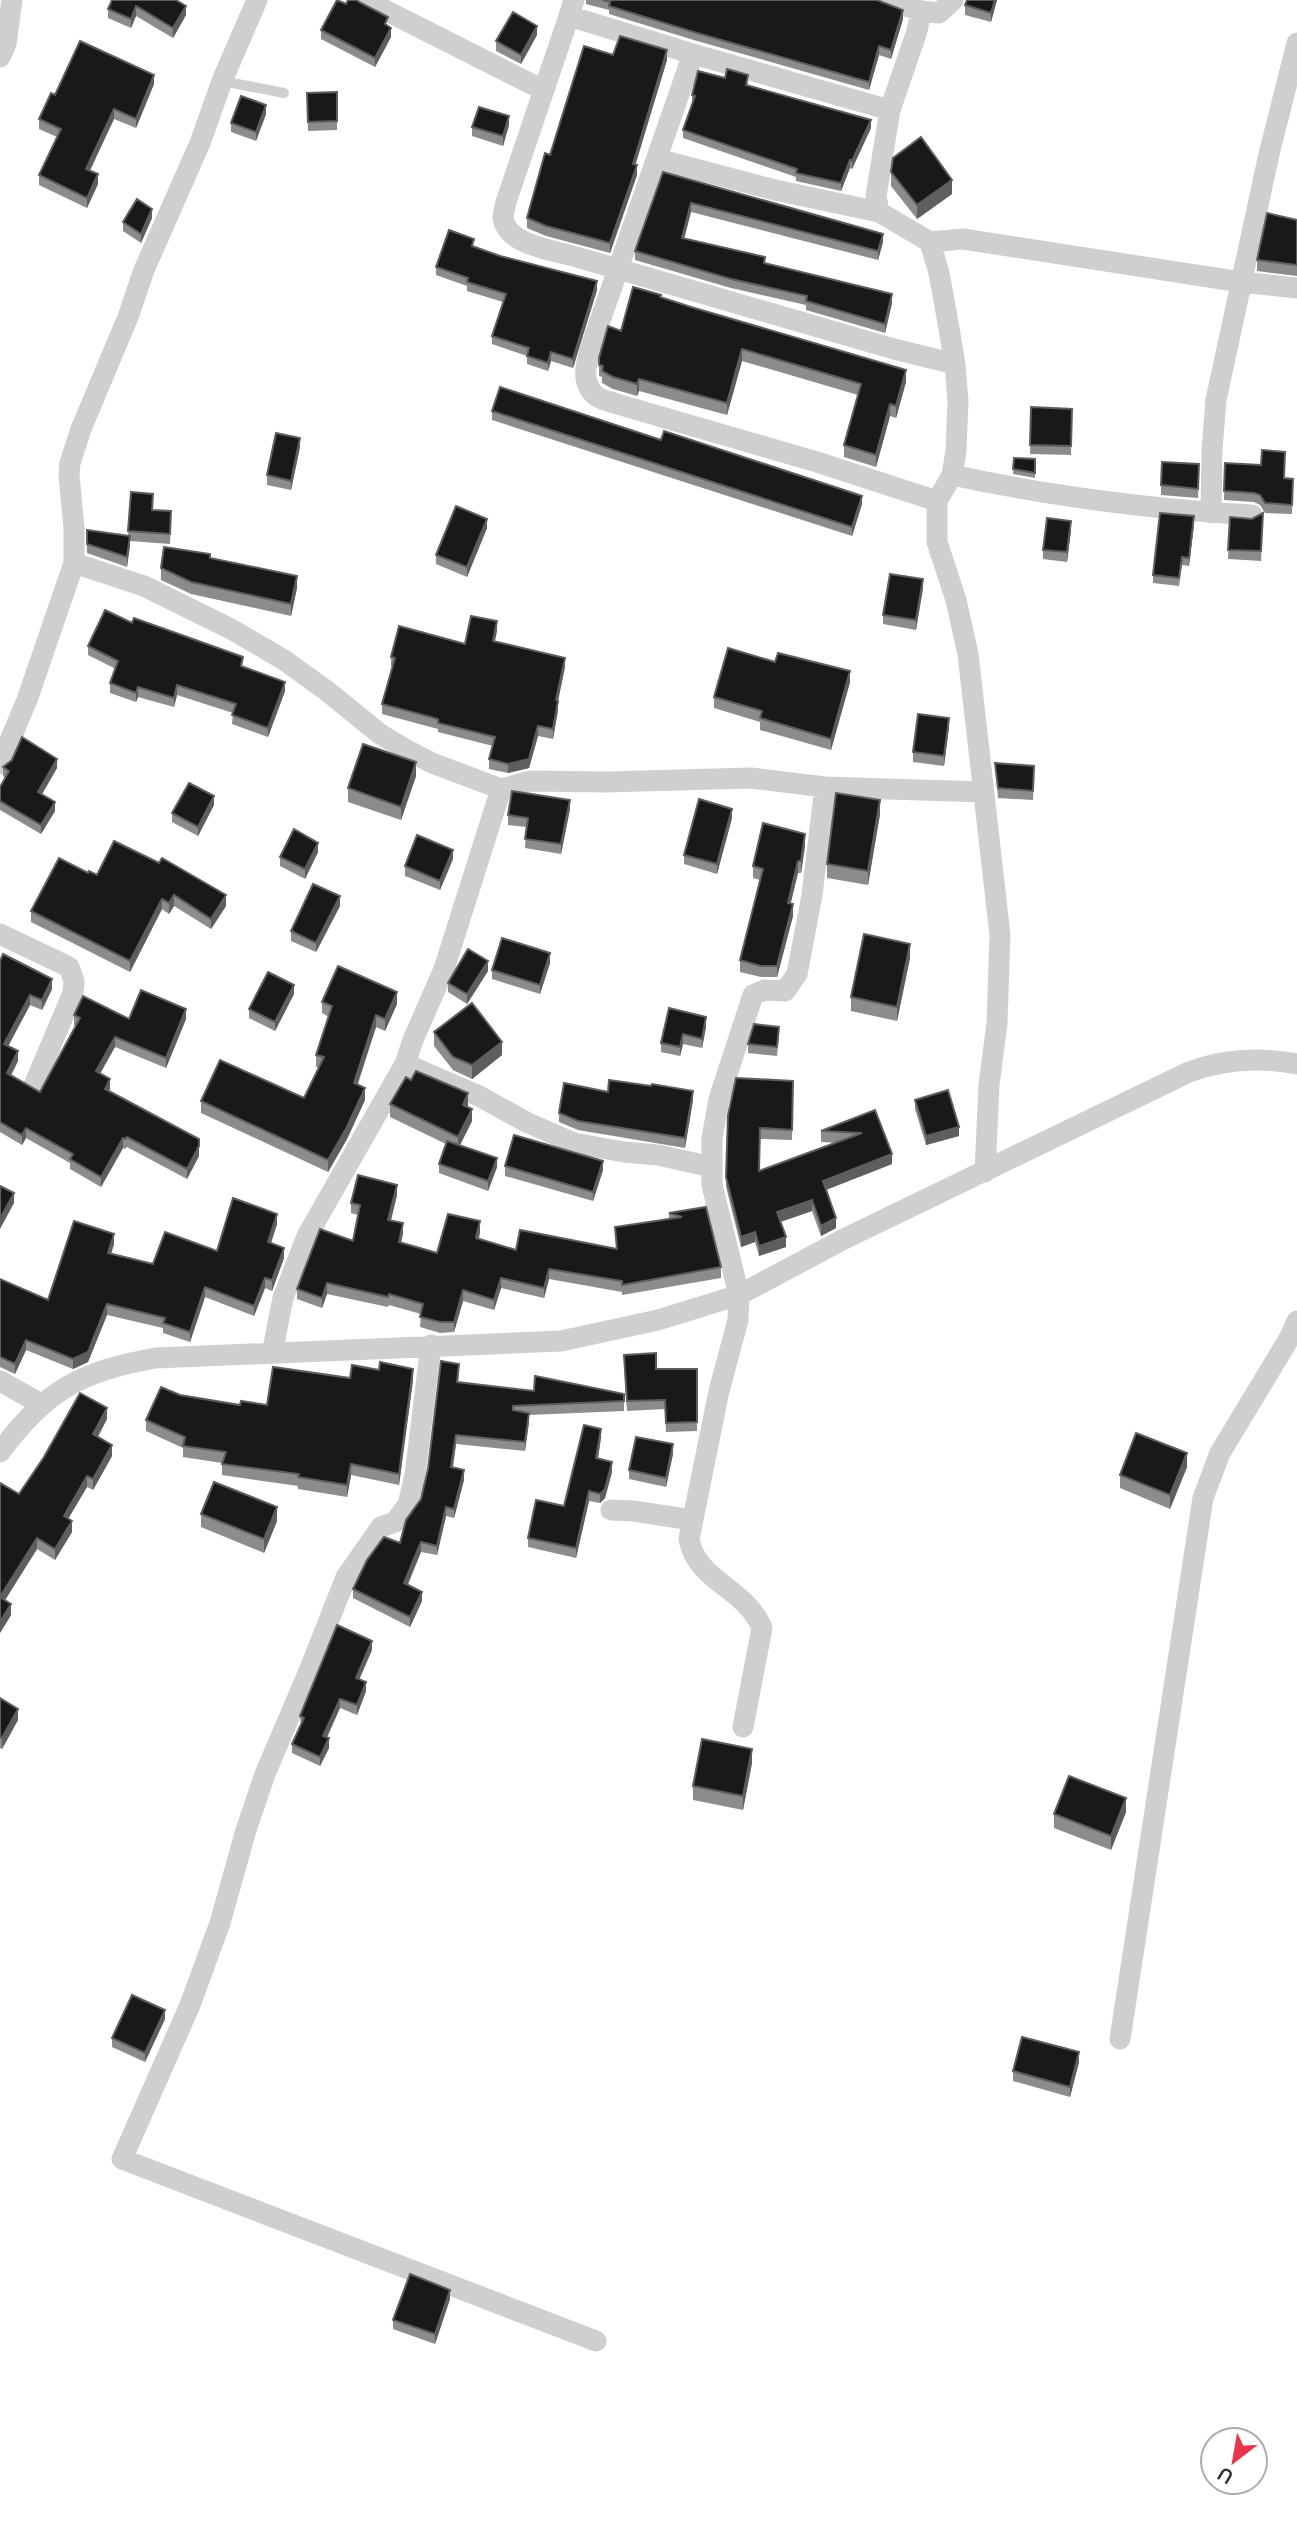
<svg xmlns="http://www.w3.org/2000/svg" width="1297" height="2524" viewBox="0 0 1297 2524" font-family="Lato,sans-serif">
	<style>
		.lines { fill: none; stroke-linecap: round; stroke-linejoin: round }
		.service { stroke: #cfcfcf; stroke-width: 10 }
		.minor { stroke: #cfcfcf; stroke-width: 21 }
		.wall { fill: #8c8c8c }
		.shaded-wall { fill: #5e5e5e }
		.building { fill: #191919; stroke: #5e5e5e; stroke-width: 2 }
	</style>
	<rect width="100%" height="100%" fill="#fff"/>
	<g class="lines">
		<path class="service" d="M222,81L284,93"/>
		<path class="minor" d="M365,0L543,90
			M574,0L569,16L693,54L593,341C588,358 578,381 596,396C601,400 611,402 617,404L817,462L937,501
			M887,0L921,11
			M953,0L939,13L921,11L917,31L890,110L876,196L879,212L930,242L939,273L947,317L955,364L958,401L956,451L952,475L937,501V542L956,600L968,654L1000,935L997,1023L989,1085L985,1172
			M569,16L506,202C505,207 503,213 503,218C507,245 552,250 573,256L894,349L955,364
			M693,54L890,110
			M0,57L6,44L12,0
			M657,159L775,190L879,212
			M930,242L963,239L1241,282L1297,288
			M952,475C1054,497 1149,509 1252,515
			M1211,513L1212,450L1216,400L1269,154L1297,43
			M74,563L144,586L231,629L284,660L327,691L380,734L407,750L432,763L501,789L530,781L605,782L751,778L825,787L983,792
			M0,764L27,700L74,563V528L69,475L70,463L81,429L128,317L144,270L200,143L222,81L257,0
			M0,934L69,967L74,981L73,993L34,1085
			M405,1064L479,1096L526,1122L574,1143L624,1152L658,1155L712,1167
			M431,1345L415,1475L408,1505L395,1522L381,1527L346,1577L309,1671L265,1774L246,1830L220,1923L190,2005L122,2159L596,2341
			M272,1354L283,1298L307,1236L405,1064L413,1040L444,969L501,789
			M0,1381L41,1404
			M0,1452C46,1390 81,1371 156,1358L561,1341L658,1320L739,1295L844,1239L1189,1072C1224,1059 1260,1057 1297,1064
			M611,1510L633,1511L692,1520
			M743,1727L762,1628C746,1588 696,1581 689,1539L719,1391L738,1320L739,1295L712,1185V1138L719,1099L753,995L764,990L785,991L797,974L812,895L825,787
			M1120,2039L1203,1498L1220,1453L1290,1337L1297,1321"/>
	</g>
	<path class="wall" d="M112,0L186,15L173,38L136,16L131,28L108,18V9Z
		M586,0H877L903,19L891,59L879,55L869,90L697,41L609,14V10L586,4Z
		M997,0L991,22L965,15V5Z
		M346,4L388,26L391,37L375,67L321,39V30Z
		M537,35L521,64L496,51V41Z
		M613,55L667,60L635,164L637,175L610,253L546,236L527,228V218L550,155Z
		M725,78L748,83V86L871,128L852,169L850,168L841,191L796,181V177L683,138V130L693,104L692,103V95Z
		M154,84L136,128L114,119L90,171L98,184L87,208L39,185V175L57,137L39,129V119L55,95Z
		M337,92V130L308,131L307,93Z
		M266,114L256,141L231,132V123Z
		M509,125L503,146L472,136V127Z
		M663,172L883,242L878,260L691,212L684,238L892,303L885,333L806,310V305L731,288L635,260V251Z
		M891,172L952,194L917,219L891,186Z
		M152,218L141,243L123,231V222Z
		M1297,220V276L1257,271V260Z
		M474,247L597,290L573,368L551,361L548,371L527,364V356L492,344V336L503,302L467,291V286L436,275V267Z
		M661,297L906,382L896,418L890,416L876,467L844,457V445L858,395L742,361L727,415L639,391L637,396L613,389L602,383V377L599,376V358L621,331Z
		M1031,407L1072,409L1071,455L1030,454Z
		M492,411L661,440L862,504L852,536L492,420Z
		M300,447L291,490L267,485V475Z
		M1014,458L1035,459V478L1013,474Z
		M1285,461L1284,478L1293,479L1292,514L1265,513L1260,505L1254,502L1224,500L1225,463L1261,465Z
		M1199,464L1198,498L1161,495V485Z
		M131,492L152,510L171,521L170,544L130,541L127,567L87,553V530L128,536Z
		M1230,517L1263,522L1261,561L1228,559Z
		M1194,524L1189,566L1182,565L1179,586L1153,583V575Z
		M487,528L467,577L436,564V555Z
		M1071,530L1067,562L1043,559V550Z
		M210,558L297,588L291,616L191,594L161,580V568Z
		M923,588L916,630L883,624V615Z
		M132,623L243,666L285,691L268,737L232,724L233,713L177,695L174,707L138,697L136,702L110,693V683L116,669L88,655V646Z
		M497,631L494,642L565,667L558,701V710L553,739L538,736L529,768L508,773L489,769V759L493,746L438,732V729L382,714V704L392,666H391V657L465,644Z
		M850,682L831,750L760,730V722L714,708V697Z
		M949,727L944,766L913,762V752Z
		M995,763L1034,775L1033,800L998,798Z
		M3,767L57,768L42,794L55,811L41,834L0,810V787L5,778L3,776Z
		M416,776L401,820L348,802V788Z
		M214,805L198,836L172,822V813Z
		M570,809L561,854L525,848L526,827L508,825V815Z
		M880,814L868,885L827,878V864Z
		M732,818L717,874L684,864V855Z
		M805,846L801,873H798L790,903L793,916L777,977H761L740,972V960L760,880L753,878V866Z
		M318,852L305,879L280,866V857Z
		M453,859L440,890L405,876V866Z
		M88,873L97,875L226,906L211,929L174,906L169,914L162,909L130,972L31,922V911Z
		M340,906L316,952L291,941V931Z
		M910,958L897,1021L851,1011V997Z
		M0,961L52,989L42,1010L30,1005L8,1046L18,1061L11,1075L40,1092L76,1026L74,1025V1015L129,1019H186L166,1068L115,1047L100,1073L110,1089L109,1091L199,1156L187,1179L127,1147L125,1149L123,1148L101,1187L70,1169V1163L26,1138L22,1145L0,1132Z
		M550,963L540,994L492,979V970Z
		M488,971L467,1004L448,992V983Z
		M294,994L275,1031L249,1018V1009Z
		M322,1002L397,1004L385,1031L376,1027L358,1084L365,1100L347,1139L328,1172L201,1113V1101L304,1098L319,1068L316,1067V1055L329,1017L322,1013Z
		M706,1027L702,1048L683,1044L680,1056L661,1052V1043Z
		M434,1032L502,1055L472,1079L453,1070L434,1046Z
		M779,1036L777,1056L748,1053V1044Z
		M793,1081L792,1140L760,1139V1171L838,1143L821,1142V1131L875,1110L892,1164L826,1190L836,1228L821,1236L812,1211L780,1222L786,1247L759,1256L755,1242L741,1247L726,1187L728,1115Z
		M608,1092L693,1100L685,1148L578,1130L559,1122V1113Z
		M915,1100L959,1136L926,1145L915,1109Z
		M390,1104L468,1106L472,1121L460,1145L497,1167L488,1191L439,1173V1164L446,1144L390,1117Z
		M505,1166L603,1170L593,1201L505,1176Z
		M397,1195L391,1221L403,1233L401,1243L437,1253L480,1232L479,1239L516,1250L616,1248L615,1227L669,1219V1213L706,1207L721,1267V1278L622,1295V1292L549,1279L544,1298L501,1288L494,1310L463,1301L454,1332L440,1333L420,1327L421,1314L389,1305L388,1307L327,1294L322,1308L297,1299V1289L353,1241L358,1215L351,1213V1203Z
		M277,1224L271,1243L284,1258L272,1291L265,1288L254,1316L205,1297L190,1342L163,1333V1328L107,1315L88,1362L73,1369L26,1350L15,1374L0,1367V1279L48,1300L114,1244L111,1254L153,1264L217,1251Z
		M624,1364L656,1369H697V1431L666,1432L665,1409L627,1411Z
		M459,1373L458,1383L534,1391L624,1394V1411L529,1415L525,1451L456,1444L453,1468L464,1480L454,1518L446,1516L437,1555L421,1552L408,1585L422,1601L410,1627L353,1598V1589L400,1543L421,1499L428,1469Z
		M350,1378L413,1380L399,1485L351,1475L347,1497L298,1489V1486L222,1475V1463L183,1457V1448L146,1431V1420L180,1395L240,1405H267Z
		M107,1419L98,1437L112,1456L93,1490L87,1487L68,1518L72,1532L55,1560L37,1549L5,1600L11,1615L0,1633L19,1494Z
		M601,1438L598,1459L612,1472L605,1498L600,1503L589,1501L576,1558L528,1547V1538L564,1506Z
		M673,1454L666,1487L629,1479V1470Z
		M1187,1467L1170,1509L1120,1488V1475Z
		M201,1514L277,1521L264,1553L201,1527Z
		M372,1650L359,1679L366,1691L357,1715L340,1708L327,1738L329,1748L320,1766L292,1753V1744L301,1726L300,1716Z
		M0,1698L18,1720L2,1749L0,1748Z
		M752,1763L743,1810L693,1800V1786Z
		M1126,1812L1111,1850L1054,1828V1814Z
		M165,2019L145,2062L112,2047V2038Z
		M1079,2062L1070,2097L1013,2081V2071Z
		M450,2299L435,2344L393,2329V2320Z"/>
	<path class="shaded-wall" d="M995,0H997L991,22V13Z
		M136,6V16L131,28V19Z
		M186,6V15L173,38V28Z
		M903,10V19L891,59V50Z
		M537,26V35L521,64V55Z
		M391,28V37L375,67V58Z
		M879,46V55L869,90V82Z
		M667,50V60L633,173V164Z
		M154,75V84L136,128V119Z
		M266,105V114L256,141V132Z
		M114,109V119L86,178V169Z
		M509,116V125L503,146V136Z
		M871,120V128L852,169V161Z
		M850,160V168L841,191V183Z
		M637,165V175L610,253V243Z
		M98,174V184L87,208V198Z
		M952,180V194L917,219V205Z
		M691,203V212L682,247V238Z
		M152,209V218L141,243V234Z
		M883,234V242L878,260V251Z
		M597,281V290L573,368V359Z
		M892,294V303L885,333V324Z
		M742,349V361L727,415V403Z
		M551,352V361L548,371V363Z
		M906,370V382L896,418V406Z
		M639,379V391L637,396V384Z
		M890,404V416L876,467V455Z
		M300,438V447L291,490V481Z
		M862,496V504L852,536V527Z
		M1194,516V524L1189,566V558Z
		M487,519V528L467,577V567Z
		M1071,521V530L1067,562V552Z
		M130,536V546L127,567V557Z
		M297,576V588L291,616V604Z
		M923,579V588L916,630V620Z
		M497,621V631L493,651V641Z
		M565,658V667L556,710V700Z
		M850,671V682L831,750V739Z
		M285,682V691L268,737V728Z
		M177,685V695L174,707V698Z
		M138,687V697L136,702V693Z
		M558,701V710L553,739V729Z
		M949,718V727L944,766V756Z
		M538,726V736L529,768L508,773V764Z
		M57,759V768L38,801V792Z
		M416,762V776L401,820V807Z
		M214,796V805L198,836V827Z
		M570,800V809L561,854V844Z
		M880,800V814L868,885V871Z
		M55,802V811L41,834V825Z
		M732,809V818L717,874V864Z
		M805,834V846L801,873V861Z
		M318,843V852L305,879V869Z
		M453,850V859L440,890V881Z
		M798,861V873L788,915V903Z
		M174,895V906L169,914V903Z
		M226,895V906L211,929V919Z
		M340,896V906L316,952V943Z
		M162,899V909L130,972V961Z
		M793,904V916L777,977V966Z
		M910,944V958L897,1021V1007Z
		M550,953V963L540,994V985Z
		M488,961V971L467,1004V994Z
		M52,979V989L42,1010V1000Z
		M294,985V994L275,1031V1022Z
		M397,992V1004L385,1031V1019Z
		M30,995V1005L4,1054V1044Z
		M186,1009V1019L166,1068V1058Z
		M376,1015V1027L354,1094V1083Z
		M706,1017V1027L702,1048V1039Z
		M683,1034V1044L680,1056V1047Z
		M115,1037V1047L96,1081V1071Z
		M502,1042V1055L472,1079V1065Z
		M18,1051V1061L7,1083V1073Z
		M110,1079V1089L105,1099V1089Z
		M365,1088V1100L347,1139L328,1172V1160Z
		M693,1091V1100L685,1148V1138Z
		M468,1093V1106L463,1117V1105Z
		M472,1109V1121L458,1149V1137Z
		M959,1127V1136L926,1145V1136Z
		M26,1128V1138L22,1145V1135Z
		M123,1138V1148L101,1187V1177Z
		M199,1146V1156L187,1179V1169Z
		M892,1154V1164L823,1191V1181Z
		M497,1158V1167L488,1191V1181Z
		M603,1161V1170L593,1201V1192Z
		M397,1185V1195L388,1231V1220Z
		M14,1193V1203L0,1229V1219Z
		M812,1200V1211L777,1223V1212Z
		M277,1214V1224L268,1252V1242Z
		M836,1218V1228L821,1236V1226Z
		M480,1221V1232L476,1249V1238Z
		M403,1223V1233L399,1253V1242Z
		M755,1232V1242L741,1247V1237Z
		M114,1234V1244L108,1263V1253Z
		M786,1237V1247L759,1256V1246Z
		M284,1248V1258L272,1291V1280Z
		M549,1269V1279L544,1298V1288Z
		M265,1278V1288L254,1316V1306Z
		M501,1278V1288L494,1310V1300Z
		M327,1283V1294L322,1308V1298Z
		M205,1287V1297L190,1342V1332Z
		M463,1290V1301L454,1332V1322Z
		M107,1304V1315L88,1362L73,1369V1359Z
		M26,1340V1350L15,1374V1364Z
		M413,1369V1380L399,1485V1474Z
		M107,1408V1419L93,1445V1434Z
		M529,1413V1423L525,1451V1442Z
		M601,1429V1438L596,1468V1458Z
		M456,1435V1444L451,1477V1467Z
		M673,1444V1454L666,1487V1478Z
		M112,1445V1456L93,1490V1479Z
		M1187,1453V1467L1170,1509V1495Z
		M612,1462V1472L605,1498L600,1503V1494Z
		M351,1464V1475L347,1497V1485Z
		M464,1470V1480L454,1518V1509Z
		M87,1476V1487L64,1526V1516Z
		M589,1491V1501L576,1558V1548Z
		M277,1507V1521L264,1553V1539Z
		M446,1507V1516L437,1555V1546Z
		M72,1521V1532L55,1560V1549Z
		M37,1538V1549L0,1608V1597Z
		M421,1542V1552L404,1592V1583Z
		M422,1592V1601L410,1627V1617Z
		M11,1604V1615L0,1633V1622Z
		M372,1641V1650L356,1687V1678Z
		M366,1682V1691L357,1715V1705Z
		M340,1699V1708L323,1745V1736Z
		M18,1709V1720L2,1749V1738Z
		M329,1738V1748L320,1766V1757Z
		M752,1749V1763L743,1810V1796Z
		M1126,1798V1812L1111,1850V1836Z
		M165,2010V2019L145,2062V2053Z
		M1079,2052V2062L1070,2097V2087Z
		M450,2290V2299L435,2344V2334Z"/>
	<path class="building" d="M112,0H176L186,6L173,28L136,6L131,19L108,9Z
		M337,0L346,4L348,0H357L359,2L388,17L385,24L391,28L375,58L321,30Z
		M602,0H877L903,10L891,50L879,46L869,82L697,33L609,6L610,2Z
		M967,0H995L991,13L965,5Z
		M513,12L537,26L521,55L496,41Z
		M620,36L667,50L633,164L637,165L610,243L546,226L527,218L545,153L550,155L584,46L613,55Z
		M80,41L154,75L136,119L114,109L86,169L98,174L87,198L39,175L61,129L39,119L51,93L55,95Z
		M727,69L748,75L746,85L871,120L852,161L850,160L841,183L796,173L797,169L683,130L695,96L692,95L698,71L725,78Z
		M337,92V121L308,122L307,93Z
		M241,96L266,105L256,132L231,123Z
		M479,107L509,116L503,136L472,127Z
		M921,137L952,180L917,205L891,172L893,158Z
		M663,172L883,234L878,251L691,203L682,238L765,257L764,263L892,294L885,324L806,301L807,296L731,279L635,251Z
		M137,199L152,209L141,234L123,222Z
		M1267,213L1297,220V265L1257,260Z
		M449,230L474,239L472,246L500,256L597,281L573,359L551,352L548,363L527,356L529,348L492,336L506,294L467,282L468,278L436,267Z
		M633,287L661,295L660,297L691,307L906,370L896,406L890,404L876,455L844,445L861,384L742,349L727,403L639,379L637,384L613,377L602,371L603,366L599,365V358L608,326L621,331Z
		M500,387L661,440L664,431L862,496L852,527L492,411Z
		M1031,407L1072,409L1071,446L1030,445Z
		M276,433L300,438L291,481L267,475Z
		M1262,450L1285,452L1284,478L1293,479L1292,505L1265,503L1260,495L1254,493L1224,491L1225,463L1261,465Z
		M1014,458L1035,459V473L1013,469Z
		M1162,462L1199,464L1198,489L1161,485Z
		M131,492L153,494L152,510L171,511L170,534L128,531Z
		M456,506L487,519L467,567L436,555Z
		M1160,513L1194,516L1189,558L1182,557L1179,578L1153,575Z
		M1263,513L1261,551L1228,550L1230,517L1252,519Z
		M1047,518L1071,521L1067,552L1043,550Z
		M87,530L130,536L127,557L87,544Z
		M164,547L210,554V558L297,576L291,604L191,582L161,568Z
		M890,574L923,579L916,620L883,615Z
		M105,610L132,623L134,618L243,657L241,666L285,682L268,728L232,715L236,704L177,685L174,698L138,687L136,693L110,683L118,661L88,646Z
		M471,616L497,621L493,641L565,658L556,700L558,701L553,729L538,726L529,759L508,764L489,759L495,737L438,723V719L382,704L395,658L391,657L399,626L465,644Z
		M728,648L775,662L778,653L850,671L831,739L760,718L762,711L714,697Z
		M918,714L949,718L944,756L913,752Z
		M22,737L57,759L38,792L55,802L41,825L0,801V787L9,771L3,767L12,760Z
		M363,744L416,762L401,807L348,788Z
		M995,763L1034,766L1033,791L998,788Z
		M189,783L214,796L198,827L172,813Z
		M512,791L570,800L561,844L525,839L528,818L508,815Z
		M836,793L880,800L868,871L827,864Z
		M699,799L732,809L717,864L684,855Z
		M763,823L805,834L801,861H798L788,903L793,904L777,966H761L740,960L763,869L753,866Z
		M294,829L318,843L305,869L280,857Z
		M417,835L453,850L440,881L405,866Z
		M114,841L159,863L162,858L226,895L211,919L174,895L169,903L162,899L130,961L31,911L59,858L88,873L89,871L97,875Z
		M313,884L340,896L316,943L291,931Z
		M864,934L910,944L897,1007L851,997Z
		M502,938L550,953L540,985L492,970Z
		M468,949L488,961L467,994L448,983Z
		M3,954L52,979L42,1000L30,995L4,1044L18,1051L7,1073L40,1092L80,1018L74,1015L83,996L129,1019L141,990L186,1009L166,1058L115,1037L96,1071L110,1079L105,1089L199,1139V1146L187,1169L127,1137L125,1139L123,1138L101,1177L70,1159L73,1154L26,1128L22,1135L0,1122V961Z
		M338,966L397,992L385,1019L376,1015L354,1083L365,1088L347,1127L328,1160L201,1101L220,1060L304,1098L324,1057L316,1055L332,1006L322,1002Z
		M268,972L294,985L275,1022L249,1009Z
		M472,1003L502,1042L472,1065L453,1057L434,1032Z
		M669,1008L706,1017L702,1039L683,1034L680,1047L661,1043Z
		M754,1024L779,1027L777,1047L748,1044Z
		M416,1071L468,1093L463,1105L472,1109L458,1137L390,1104L406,1077L411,1080Z
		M736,1078L793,1081L792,1130L760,1128L759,1171L862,1133L821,1131L875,1110L892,1154L823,1181L836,1218L821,1226L812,1200L777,1212L786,1237L759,1246L755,1232L741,1237L726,1177L728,1115Z
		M609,1080L651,1086L652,1084L693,1091L685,1138L578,1121L559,1113L564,1083L608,1092Z
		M948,1090L959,1127L926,1136L915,1100Z
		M514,1135L603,1161L593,1192L505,1166Z
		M447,1141L497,1158L488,1181L439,1164Z
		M358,1175L397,1185L388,1220L403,1223L399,1242L437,1253L448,1214L480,1221L476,1238L516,1250L520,1230L617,1249L615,1227L682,1217L669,1213L706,1207L721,1267L622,1285V1281L549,1269L544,1288L501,1278L494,1300L463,1290L454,1322H440L420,1317L423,1304L389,1294L388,1297L327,1283L322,1298L297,1289L320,1229L353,1241L360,1205L351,1203Z
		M0,1186L14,1193L0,1219Z
		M233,1198L277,1214L268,1242L284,1248L272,1280L265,1278L254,1306L205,1287L190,1332L163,1323L165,1318L107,1304L88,1352L73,1359L26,1340L15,1364L0,1357V1279L48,1300L74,1221L114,1234L108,1253L153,1264L165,1232L217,1251Z
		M656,1353V1369H697V1422L666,1423L665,1400L627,1401L624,1355Z
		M441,1361L459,1364L457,1382L534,1391L535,1376L624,1394V1401L513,1406V1410L529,1413L525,1442L456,1435L451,1467L464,1470L454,1509L446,1507L437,1546L421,1542L404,1583L422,1592L410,1617L353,1589L367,1560L384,1537L400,1543L406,1520L421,1499L428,1469Z
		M380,1362L413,1369L399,1474L351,1464L347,1485L298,1477L299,1474L222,1464L226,1452L183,1446L185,1437L146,1420L161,1387L180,1395L240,1405L241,1401L267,1405L273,1367L350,1378L352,1365L379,1370Z
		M80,1393L107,1408L93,1434L112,1445L93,1479L87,1476L64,1516L72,1521L55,1549L37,1538L0,1597V1483L19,1494L44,1457Z
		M584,1425L601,1429L596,1458L612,1462L605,1489L600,1494L589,1491L576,1548L528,1538L536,1500L564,1506Z
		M1136,1433L1187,1453L1170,1495L1120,1475Z
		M636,1437L673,1444L666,1478L629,1470Z
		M214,1482L277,1507L264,1539L201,1514Z
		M0,1597L11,1604L0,1622Z
		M337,1625L372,1641L356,1678L366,1682L357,1705L340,1699L323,1736L329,1738L320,1757L292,1744L304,1718L300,1716Z
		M0,1698L18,1709L2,1738L0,1737Z
		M702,1739L752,1749L743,1796L693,1786Z
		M1069,1776L1126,1798L1111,1836L1054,1814Z
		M132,1995L165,2010L145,2053L112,2038Z
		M1022,2037L1079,2052L1070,2087L1013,2071Z
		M410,2274L450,2290L435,2334L393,2320Z"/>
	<g transform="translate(1234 2461) rotate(211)"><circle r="33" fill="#ffffff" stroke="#adadad" stroke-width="2"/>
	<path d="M0-5L12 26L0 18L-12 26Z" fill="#e83548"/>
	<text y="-10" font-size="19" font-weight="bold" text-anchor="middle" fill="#323232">U</text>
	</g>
</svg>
